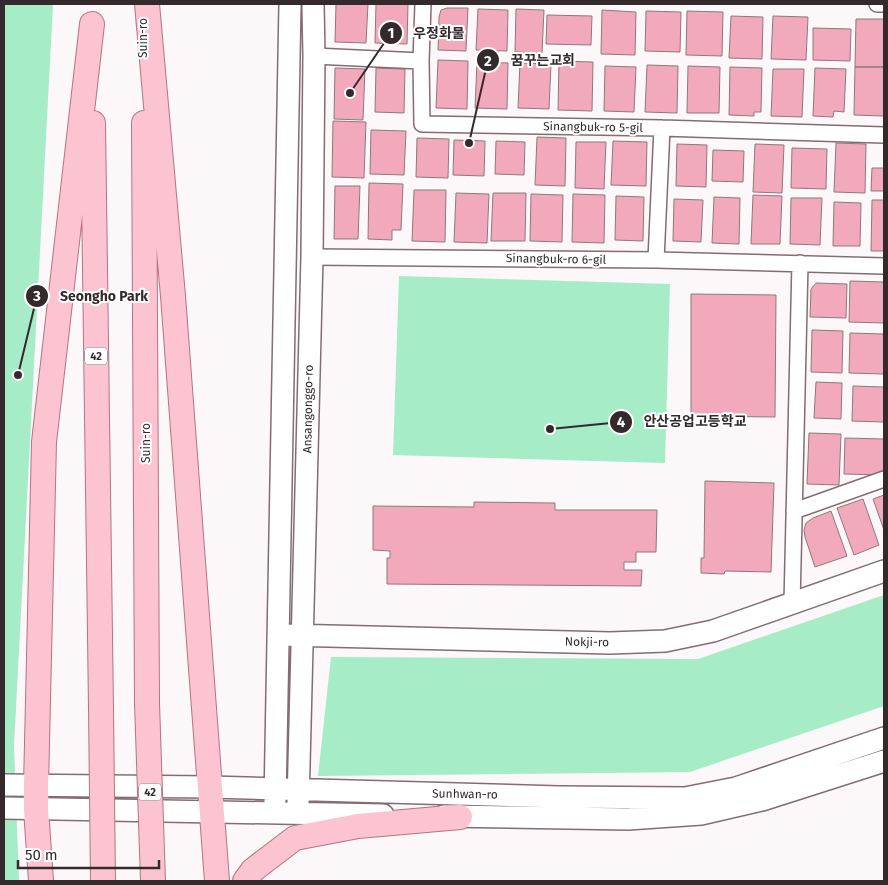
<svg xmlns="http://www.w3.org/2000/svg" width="888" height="885" viewBox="0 0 888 885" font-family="'Fira Sans','Noto Sans KR',sans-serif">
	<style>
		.green { fill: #a5ecc7 }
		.building { fill: #f2a9bb; stroke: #8e787d }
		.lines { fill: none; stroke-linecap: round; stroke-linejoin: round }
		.street-casing { stroke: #836d72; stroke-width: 18 }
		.secondary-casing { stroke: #836d72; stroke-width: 24 }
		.primary-casing { stroke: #b57384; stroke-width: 26 }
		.street { stroke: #fff; stroke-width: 15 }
		.secondary { stroke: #fff; stroke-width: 21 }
		.primary { stroke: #fcc3d1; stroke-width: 24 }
		.primary-bridge-casing { stroke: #b57384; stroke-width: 26; stroke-linecap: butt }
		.primary-bridge { stroke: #fcc3d1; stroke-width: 24 }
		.labels { text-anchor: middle; stroke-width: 4; stroke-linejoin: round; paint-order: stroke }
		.shield { fill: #fff; stroke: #716a6b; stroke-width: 1 }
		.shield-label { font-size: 11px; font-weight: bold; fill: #342a2c }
		.street-label { font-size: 12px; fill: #342a2c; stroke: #fff }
		.leader { fill: none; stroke: #342a2c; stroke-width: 2 }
		.callout-dot { fill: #342a2c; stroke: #fff; stroke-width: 2 }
		.mark-label { font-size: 15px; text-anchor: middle; font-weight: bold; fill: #fff }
		.callout-label { font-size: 14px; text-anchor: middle; font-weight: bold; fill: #342a2c; stroke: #fff; stroke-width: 4; stroke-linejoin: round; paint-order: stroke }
	</style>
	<rect width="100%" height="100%" fill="#fcf7f8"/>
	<path class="green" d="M4,4H53L14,746L19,881H4Z
		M399,276L670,284L665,463L393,455Z
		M884,595V706L690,772L318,776L331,657L698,659Z"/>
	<path class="building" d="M336,4H368L366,43L335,42Z
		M376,4H408L407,44L375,43Z
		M447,8H468L466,51L438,50L439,17L441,10Z
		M478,9L508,10L507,51L476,50Z
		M516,9L544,10L542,53L515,52Z
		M602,10L636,12L635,55L601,54Z
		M646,11L681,12L680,52L645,51Z
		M687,11L723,12L722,56L686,55Z
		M547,15L592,16L591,45L546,44Z
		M731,16L763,17L762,59L729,58Z
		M773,16L808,17L806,60L771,59Z
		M856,19H884V67H855Z
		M813,28L851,29L850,61L813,60Z
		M438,60L468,61L467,109L436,108Z
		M559,61L593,62L592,111L558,110Z
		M477,62L508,63L507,109L475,108Z
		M520,63L551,64L549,109L518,108Z
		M647,65L678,66L677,113L645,112Z
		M605,66L636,67L634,112L604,111Z
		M688,66L720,67L719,113H687Z
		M730,67L762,68L761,112H754V116L729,115Z
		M855,67H884V116L854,115Z
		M335,68L365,69L363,120L334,119Z
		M376,68L405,69L404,113L375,112Z
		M815,68L846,69L844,112L834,111L833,117L813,116Z
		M773,69H804L802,117L771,116Z
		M333,121L366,122L364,178L332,177Z
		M371,130L406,131L404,175L370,174Z
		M537,137L566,138L565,186L535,185Z
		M417,138L449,139L448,178L416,177Z
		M454,140L485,141L484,176L453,175Z
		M496,141L525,142L524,175L495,174Z
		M613,141L647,142L646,186L611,185Z
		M576,142H606L604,189L575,188Z
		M836,143L866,144L865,193L834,192Z
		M677,144L707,145L706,187L676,186Z
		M755,144L784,145L782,193L753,192Z
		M792,148L827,149L826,189L791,188Z
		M713,150L744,151L743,182L712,181Z
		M872,168H884V191H871Z
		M369,183L403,184L401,230H392V240L368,239Z
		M335,186H360L358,239H334Z
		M414,190H446L445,242L412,241Z
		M456,193L489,194L487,243L454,242Z
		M493,193H526L525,241H491Z
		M531,194L563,195L562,242L530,241Z
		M573,194L605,195L604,243L572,242Z
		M753,195L782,196L780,244H751Z
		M616,196L644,197L643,241L615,240Z
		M714,197L740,198L739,244L712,243Z
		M791,198H822L820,245L790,244Z
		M674,199L703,200L701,242L673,241Z
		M872,200H884V251H871Z
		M834,202L861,203L860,246H833Z
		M850,281L884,282V323L849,322Z
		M816,283L847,284L846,318L810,317L811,289Z
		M691,294L776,295L775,417L691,416Z
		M812,330L843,331L842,373L811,372Z
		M850,333L884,334V374L849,373Z
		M816,382L842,383L841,419L814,418Z
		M853,386L884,387V422L852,421Z
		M809,433L841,434L839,485L807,484Z
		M845,438L884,439V475L844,474Z
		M705,481L774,483L771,572L725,571L724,574L701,573V558H704Z
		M884,495V530L873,499Z
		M863,499L879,545L854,555L837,508Z
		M474,502L555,503V510H657L656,552H636V562H624V570H642L641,586L387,584V558H390V551L373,550V506L474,507Z
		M831,511L847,556L815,567L805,537L804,530L806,523L813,518Z"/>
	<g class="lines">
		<g class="street-casing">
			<path id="street" d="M423,4L421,61L422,124L662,128L884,135
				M877,4H884
				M314,56L421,61
				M312,257L656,260L884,266
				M656,260L662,128
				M794,511L884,479
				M792,604L800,263"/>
		</g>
		<g class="secondary-casing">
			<path id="secondary" d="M288,635L610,643L665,641L713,631L884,571
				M4,785L210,787L559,797L685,798L736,788L884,738
				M275,801L290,4
				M298,803L312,257L314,56L313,4
				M4,808L383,815
				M444,816L628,819L701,814L762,800L884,761"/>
		</g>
		<g class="primary-casing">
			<path id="primary" d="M147,4L173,296L217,881
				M93,123L101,708
				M144,123L147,703
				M41,881L36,809V786L44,442L92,24
				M245,881L253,870L295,838L358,826L460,817"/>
		</g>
		<use href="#street" class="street"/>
		<use href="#secondary" class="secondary"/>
		<use href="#primary" class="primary"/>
		<g class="primary-bridge-casing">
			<path id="primary-bridge" d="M147,703L153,881
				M101,708L103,881"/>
		</g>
		<use href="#primary-bridge" class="primary-bridge"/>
	</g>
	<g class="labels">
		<g class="shield">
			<rect x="85" y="347.5" width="22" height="17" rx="4"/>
			<rect x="139" y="783.5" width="22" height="17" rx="4"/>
		</g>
		<g class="shield-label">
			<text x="96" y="360">42</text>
			<text x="150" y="796">42</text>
		</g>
		<g class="street-label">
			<text transform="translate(143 38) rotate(-90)" y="4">Suin-ro</text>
			<text transform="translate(593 127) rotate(1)" y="4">Sinangbuk-ro 5-gil</text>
			<text transform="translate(556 259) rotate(1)" y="4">Sinangbuk-ro 6-gil</text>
			<text transform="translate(308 409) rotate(-89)" y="4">Ansangonggo-ro</text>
			<text transform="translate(146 443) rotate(-90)" y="4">Suin-ro</text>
			<text transform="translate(587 642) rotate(1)" y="4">Nokji-ro</text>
			<text transform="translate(465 794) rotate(1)" y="4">Sunhwan-ro</text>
		</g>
	</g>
	<path class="leader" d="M350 93L391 33M469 143L488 60M18 375L37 296M550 429L621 422"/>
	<g class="callout-dot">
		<circle cx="350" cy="93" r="5"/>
		<circle cx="469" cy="143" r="5"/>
		<circle cx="18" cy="375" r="5"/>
		<circle cx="550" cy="429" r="5"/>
		<circle cx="391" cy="33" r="12"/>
		<circle cx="488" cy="60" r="12"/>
		<circle cx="37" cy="296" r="12"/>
		<circle cx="621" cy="422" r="12"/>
	</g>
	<g class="mark-label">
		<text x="391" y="38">1</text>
		<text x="488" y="66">2</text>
		<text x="37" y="301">3</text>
		<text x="621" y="427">4</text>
	</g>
	<g class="callout-label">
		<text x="439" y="38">우정화물</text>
		<text x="543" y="65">꿈꾸는교회</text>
		<text x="104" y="301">Seongho Park</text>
		<text x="695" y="426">안산공업고등학교</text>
	</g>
	<rect width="888" height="885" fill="none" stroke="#342a2c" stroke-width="10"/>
	<path d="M18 860v8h141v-8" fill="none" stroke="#342a2c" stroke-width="2.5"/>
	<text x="25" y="860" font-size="15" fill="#342a2c" stroke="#ffffff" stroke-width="4" paint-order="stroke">50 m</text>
</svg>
